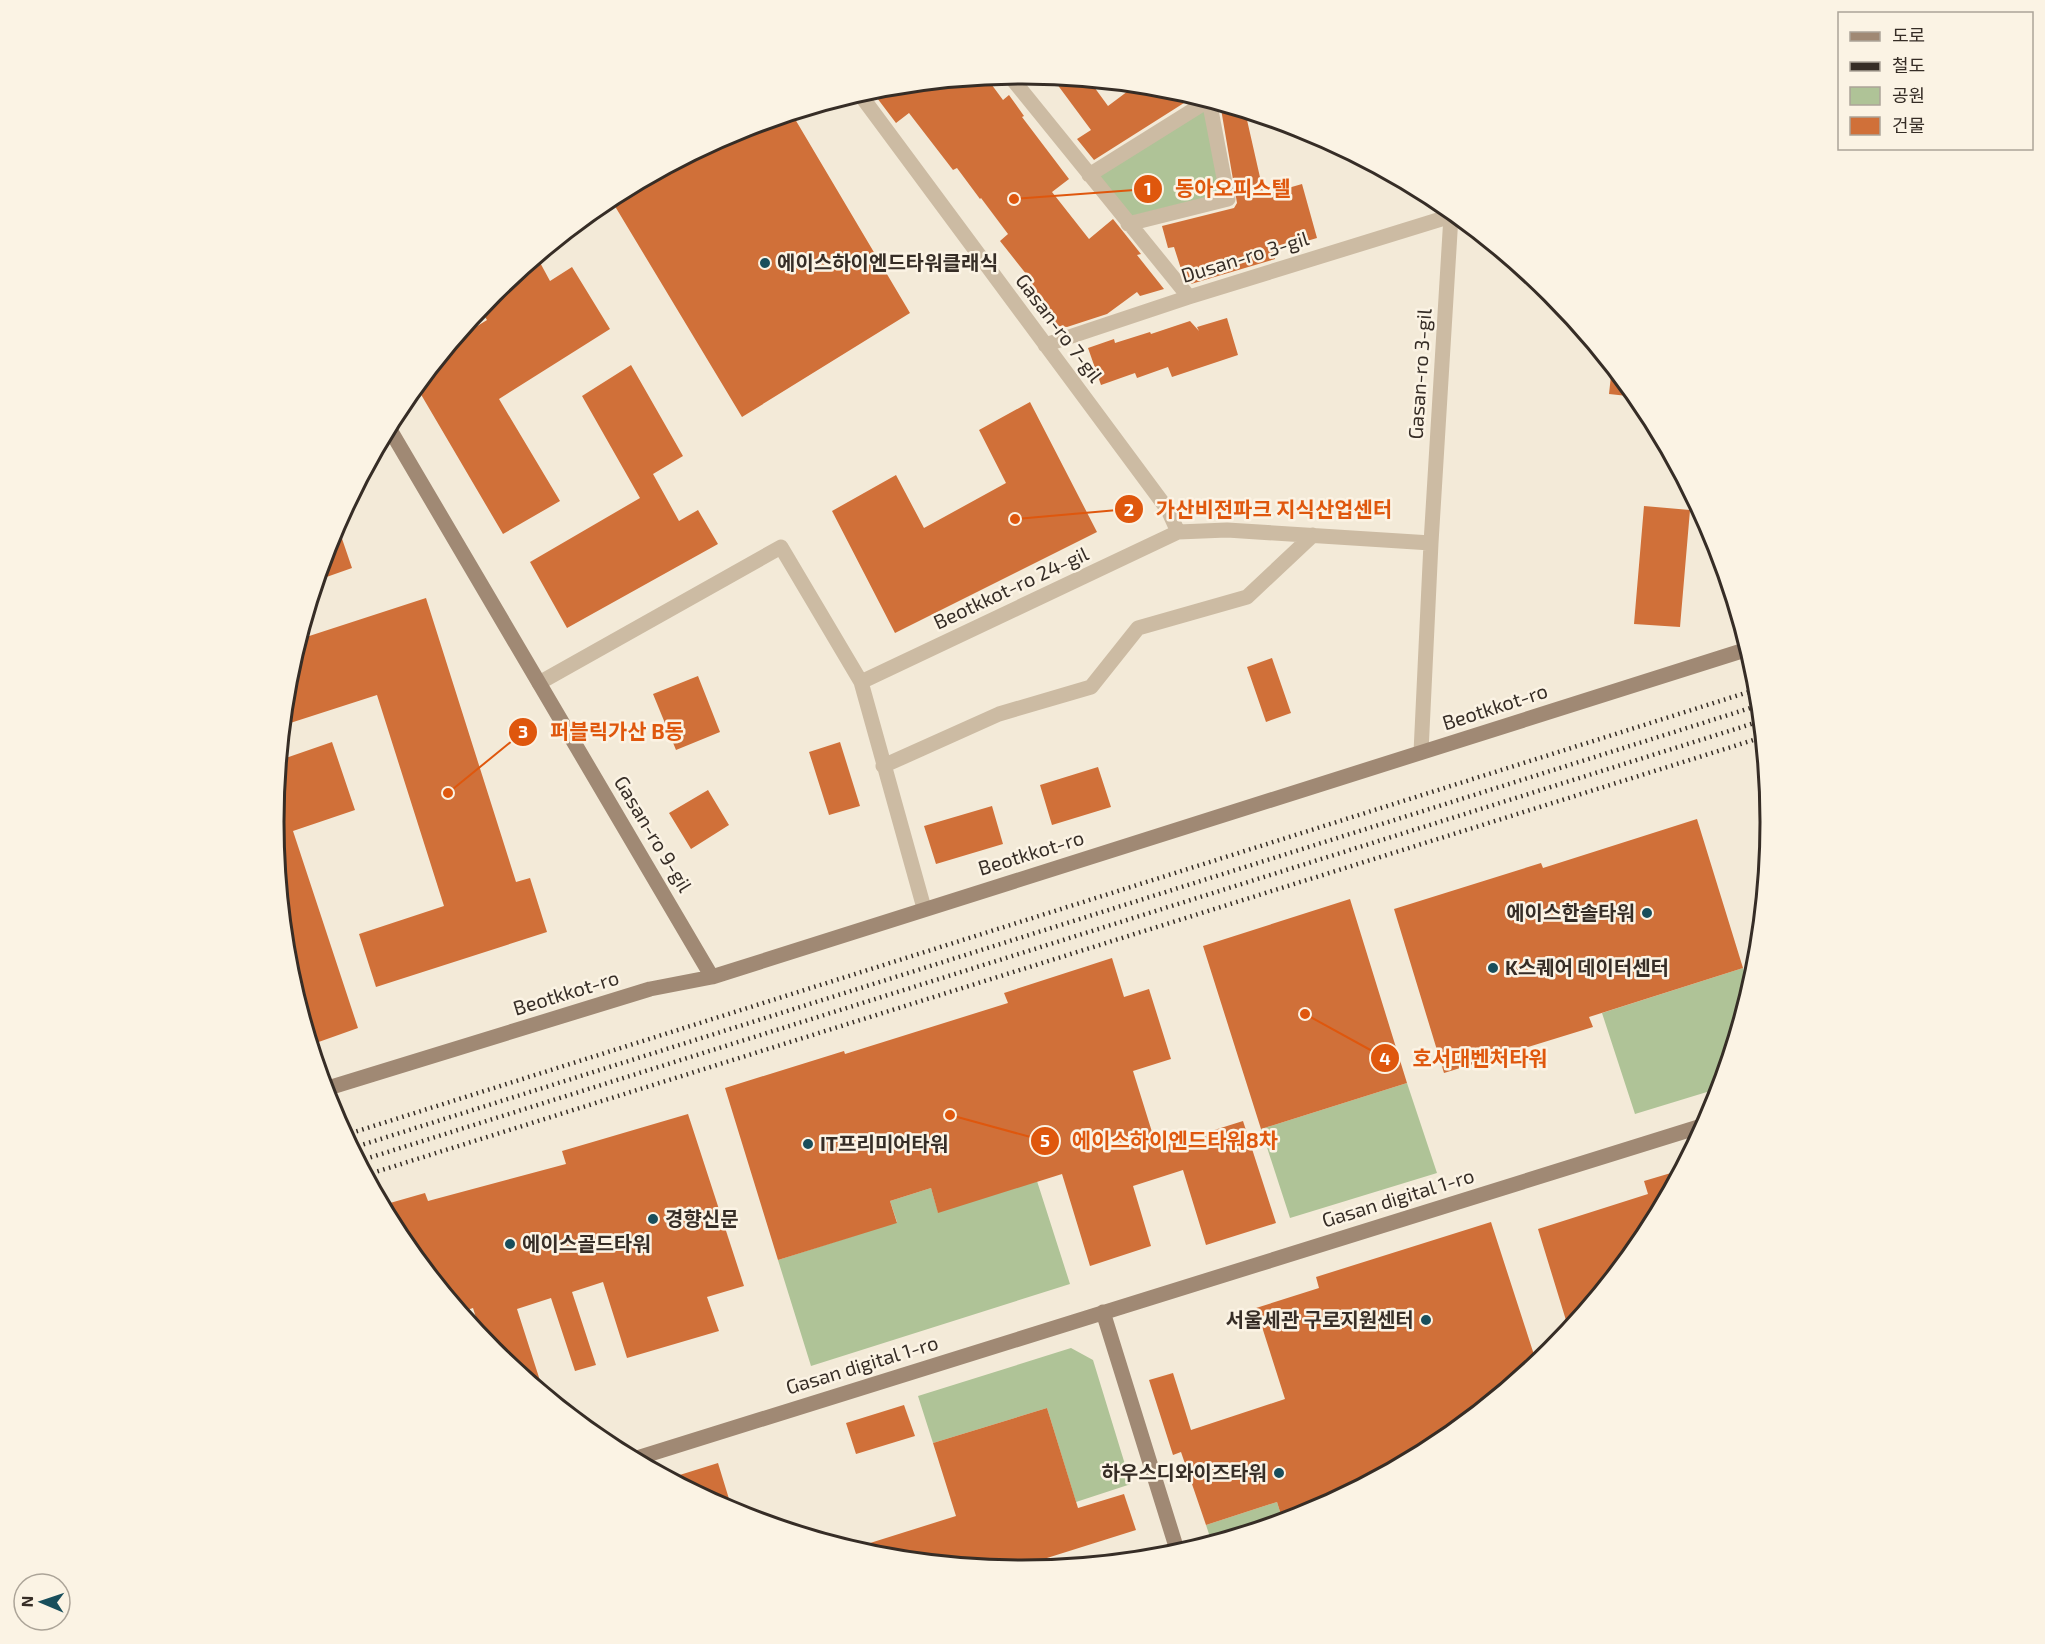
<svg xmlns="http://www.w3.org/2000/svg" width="2045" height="1644" viewBox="0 0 2045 1644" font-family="'Exo 2','Noto Sans KR',sans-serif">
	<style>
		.green { fill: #afc397 }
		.building { fill: #d07039 }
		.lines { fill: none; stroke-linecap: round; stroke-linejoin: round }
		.street { stroke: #ccbba3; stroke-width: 15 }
		.secondary { stroke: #a08974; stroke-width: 15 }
		.rail { stroke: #362d26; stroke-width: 4.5; stroke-dasharray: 1.5 4.5; stroke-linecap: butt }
		.poi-dot { fill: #184e5b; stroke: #fbf3e4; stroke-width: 2 }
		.labels { text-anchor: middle; stroke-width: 5; stroke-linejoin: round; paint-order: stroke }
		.street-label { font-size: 20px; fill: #362d26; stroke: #fbf3e4 }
		.poi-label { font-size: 20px; font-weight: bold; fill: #362d26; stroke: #fbf3e4; text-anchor: start }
		.rim { fill: none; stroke: #362d26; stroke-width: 3 }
		.leader { fill: none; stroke: #df570d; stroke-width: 2 }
		.callout-dot { fill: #df570d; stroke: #fbf3e4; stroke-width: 2 }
		.mark-label { font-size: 18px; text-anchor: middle; font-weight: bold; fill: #fff }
		.callout-label { font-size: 21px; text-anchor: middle; font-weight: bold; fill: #df570d; stroke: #fbf3e4; stroke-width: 5; stroke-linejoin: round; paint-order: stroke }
	</style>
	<rect width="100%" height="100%" fill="#f3ead8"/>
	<path class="green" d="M1209,100L1228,199L1128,224L1089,175Z
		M1743,968L1750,989L1720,1088L1635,1114L1602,1013Z
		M1407,1083L1437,1173L1290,1218L1261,1129Z
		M1037,1181L1070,1284L811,1366L778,1260L897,1222L890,1201L931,1188L938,1212Z
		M1071,1348L1093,1360L1131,1484L1076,1502L1047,1408L933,1443L918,1396Z
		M1277,1502L1283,1521L1212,1543L1206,1525Z"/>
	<path class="building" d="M1051,76L1089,80L1108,106L1136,85L1169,88L1195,96L1094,160L1077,139L1091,130Z
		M986,77L1003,100L1009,95L1024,116L1022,117L1069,179L1052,192L1089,239L1113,219L1141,254L1137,255L1164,289L1140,296L1137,292L1107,314L1067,327L1058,326L1025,285L1031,280L1000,241L1008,234L981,198L980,199L957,168L953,170L909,113L896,123L871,90Z
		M1220,103L1245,111L1264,195L1302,184L1317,238L1273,251L1275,259L1191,284L1182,272L1174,247L1168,248L1162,226L1234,208L1237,203Z
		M792,114L910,313L742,417L610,198L731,133L736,143L778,118Z
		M537,257L550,281L572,267L610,329L499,399L560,501L503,534L416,386L453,341L487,320L480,309L493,292Z
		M1227,318L1238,355L1172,377L1168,367L1137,378L1135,373L1101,385L1088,348L1114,339L1115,343L1150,332L1151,334L1190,321L1199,331L1197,327Z
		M631,365L683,456L653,474L679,521L698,510L718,544L567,628L530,562L640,498L582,396Z
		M1612,366L1625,382L1637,397L1609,394Z
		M1030,402L1097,532L895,633L832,511L896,475L924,528L1006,483L979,430Z
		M1644,506L1690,510L1680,627L1634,624Z
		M337,524L352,568L318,580L331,535Z
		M426,598L516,882L530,878L547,932L376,987L359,934L444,906L377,695L284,725L288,676L300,639Z
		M1272,658L1291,713L1266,722L1247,667Z
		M698,676L720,732L676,750L653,694Z
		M332,742L355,810L293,831L358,1028L313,1044L288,968L274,822L280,760Z
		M840,742L860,806L829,815L809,752Z
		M1098,767L1111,807L1052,825L1040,785Z
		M708,790L729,825L691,849L669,813Z
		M992,806L1003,844L936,864L924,826Z
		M1697,819L1743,968L1589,1017L1593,1027L1444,1073L1394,909L1541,863L1543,868Z
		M1350,899L1407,1083L1261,1129L1203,946Z
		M1112,958L1124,997L1149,989L1171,1059L1133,1071L1157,1148L1243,1121L1276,1223L1206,1245L1183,1170L1133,1186L1151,1246L1090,1266L1062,1174L938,1213L931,1188L890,1201L897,1223L778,1260L725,1088L844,1051L845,1054L1008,1003L1004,993Z
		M688,1114L744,1286L707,1297L719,1331L627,1358L603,1282L572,1292L596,1365L575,1371L551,1298L517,1309L544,1393L493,1351L482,1337L473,1308L461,1312L400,1238L383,1205L425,1193L428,1201L566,1164L562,1151Z
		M1681,1170L1645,1238L1569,1330L1538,1229L1648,1194L1644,1181Z
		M1491,1222L1537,1364L1438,1445L1309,1514L1283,1521L1277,1502L1206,1525L1181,1452L1173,1455L1149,1380L1173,1373L1191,1430L1285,1399L1256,1308L1319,1288L1316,1277Z
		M904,1405L915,1436L856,1454L846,1423Z
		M1047,1408L1078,1508L1124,1494L1136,1530L1047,1558L1050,1568L1023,1570L876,1556L851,1549L956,1516L933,1443Z
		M718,1463L733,1512L670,1478Z"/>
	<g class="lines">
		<path class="street" d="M1009,75L1189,297
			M859,93L1168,510L1178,532
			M1089,175L1209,100L1228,199L1128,224
			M1045,345L1189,297L1451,216L1460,217
			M861,682L1178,532L1227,530L1431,543
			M539,683L781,547L861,682L924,908
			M1421,752L1431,543L1451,216L1449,208
			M883,766L999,714L1091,687L1138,628L1247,597L1313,535"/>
		<path class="secondary" d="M389,428L712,977
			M325,1089L650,989L712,977L1748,649
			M1103,1312L1178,1553
			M634,1459L1705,1125"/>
		<path class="rail" d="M345,1135L1758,689
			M352,1148L1760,705
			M359,1161L1761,721
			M366,1175L1763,737"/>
	</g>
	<g class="poi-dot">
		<circle cx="765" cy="263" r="6"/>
		<circle cx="1647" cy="913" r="6"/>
		<circle cx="1493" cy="968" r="6"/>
		<circle cx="808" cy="1144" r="6"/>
		<circle cx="653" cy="1219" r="6"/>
		<circle cx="510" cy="1244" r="6"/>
		<circle cx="1426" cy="1320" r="6"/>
		<circle cx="1279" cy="1473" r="6"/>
	</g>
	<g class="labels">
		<g class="street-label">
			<text transform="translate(1245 257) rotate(-17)" y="7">Dusan-ro 3-gil</text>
			<text transform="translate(1059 328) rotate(53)" y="7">Gasan-ro 7-gil</text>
			<text transform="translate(1420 374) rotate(-86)" y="7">Gasan-ro 3-gil</text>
			<text transform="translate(1011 588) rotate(-25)" y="7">Beotkkot-ro 24-gil</text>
			<text transform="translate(1495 707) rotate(-18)" y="7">Beotkkot-ro</text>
			<text transform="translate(653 834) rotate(59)" y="7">Gasan-ro 9-gil</text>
			<text transform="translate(1031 853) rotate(-17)" y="7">Beotkkot-ro</text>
			<text transform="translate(566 993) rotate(-17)" y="7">Beotkkot-ro</text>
			<text transform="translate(1398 1198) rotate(-17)" y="7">Gasan digital 1-ro</text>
			<text transform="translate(862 1365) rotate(-17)" y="7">Gasan digital 1-ro</text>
		</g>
		<g class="poi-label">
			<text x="777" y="270">에이스하이엔드타워클래식</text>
			<text x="1635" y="920" text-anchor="end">에이스한솔타워</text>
			<text x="1505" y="975">K스퀘어 데이터센터</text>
			<text x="820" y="1151">IT프리미어타워</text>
			<text x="665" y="1226">경향신문</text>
			<text x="522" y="1251">에이스골드타워</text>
			<text x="1414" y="1327" text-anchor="end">서울세관 구로지원센터</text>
			<text x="1267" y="1480" text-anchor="end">하우스디와이즈타워</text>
		</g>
	</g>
	<path d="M0 0H2045V1644H0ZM284 822a738 738 0 1 1 1476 0a738 738 0 1 1-1476 0Z" fill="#fbf3e4" fill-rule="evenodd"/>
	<path class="rim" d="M284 822a738 738 0 1 1 1476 0a738 738 0 1 1-1476 0Z"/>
	<path class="leader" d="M1014 199L1148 189M1015 519L1129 509M448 793L523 732M1305 1014L1385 1058M950 1115L1045 1141"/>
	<g class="callout-dot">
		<circle cx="1014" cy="199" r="6"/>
		<circle cx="1015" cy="519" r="6"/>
		<circle cx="448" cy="793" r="6"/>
		<circle cx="1305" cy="1014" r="6"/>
		<circle cx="950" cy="1115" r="6"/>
		<circle cx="1148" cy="189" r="15"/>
		<circle cx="1129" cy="509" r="15"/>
		<circle cx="523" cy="732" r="15"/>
		<circle cx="1385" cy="1058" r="15"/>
		<circle cx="1045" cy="1141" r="15"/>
	</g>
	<g class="mark-label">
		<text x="1148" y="195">1</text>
		<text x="1129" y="516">2</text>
		<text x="523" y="738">3</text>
		<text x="1385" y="1065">4</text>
		<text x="1045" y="1147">5</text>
	</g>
	<g class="callout-label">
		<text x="1233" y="196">동아오피스텔</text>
		<text x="1274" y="517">가산비전파크 지식산업센터</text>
		<text x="617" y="739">퍼블릭가산 B동</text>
		<text x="1480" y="1066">호서대벤처타워</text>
		<text x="1175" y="1148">에이스하이엔드타워8차</text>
	</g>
	<rect x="1838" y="12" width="195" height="138" fill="#fbf3e4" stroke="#aca498" stroke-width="1.5"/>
	<rect x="1850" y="32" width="30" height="9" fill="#a08974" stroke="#aca498" stroke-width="1.5"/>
	<text x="1892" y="42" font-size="18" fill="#362d26">도로</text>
	<rect x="1850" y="62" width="30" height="9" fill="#362d26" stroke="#aca498" stroke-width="1.5"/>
	<text x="1892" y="72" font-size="18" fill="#362d26">철도</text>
	<rect x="1850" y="87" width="30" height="18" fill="#afc397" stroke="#aca498" stroke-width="1.5"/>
	<text x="1892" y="102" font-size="18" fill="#362d26">공원</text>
	<rect x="1850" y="117" width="30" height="18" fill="#d07039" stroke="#aca498" stroke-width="1.5"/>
	<text x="1892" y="132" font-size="18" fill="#362d26">건물</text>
	<g transform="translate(42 1602) rotate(272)"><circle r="28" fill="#fbf3e4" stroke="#aca498" stroke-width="1.5"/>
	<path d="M0-4.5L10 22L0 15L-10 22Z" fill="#184e5b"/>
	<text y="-9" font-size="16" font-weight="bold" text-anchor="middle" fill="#362d26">N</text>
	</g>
</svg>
